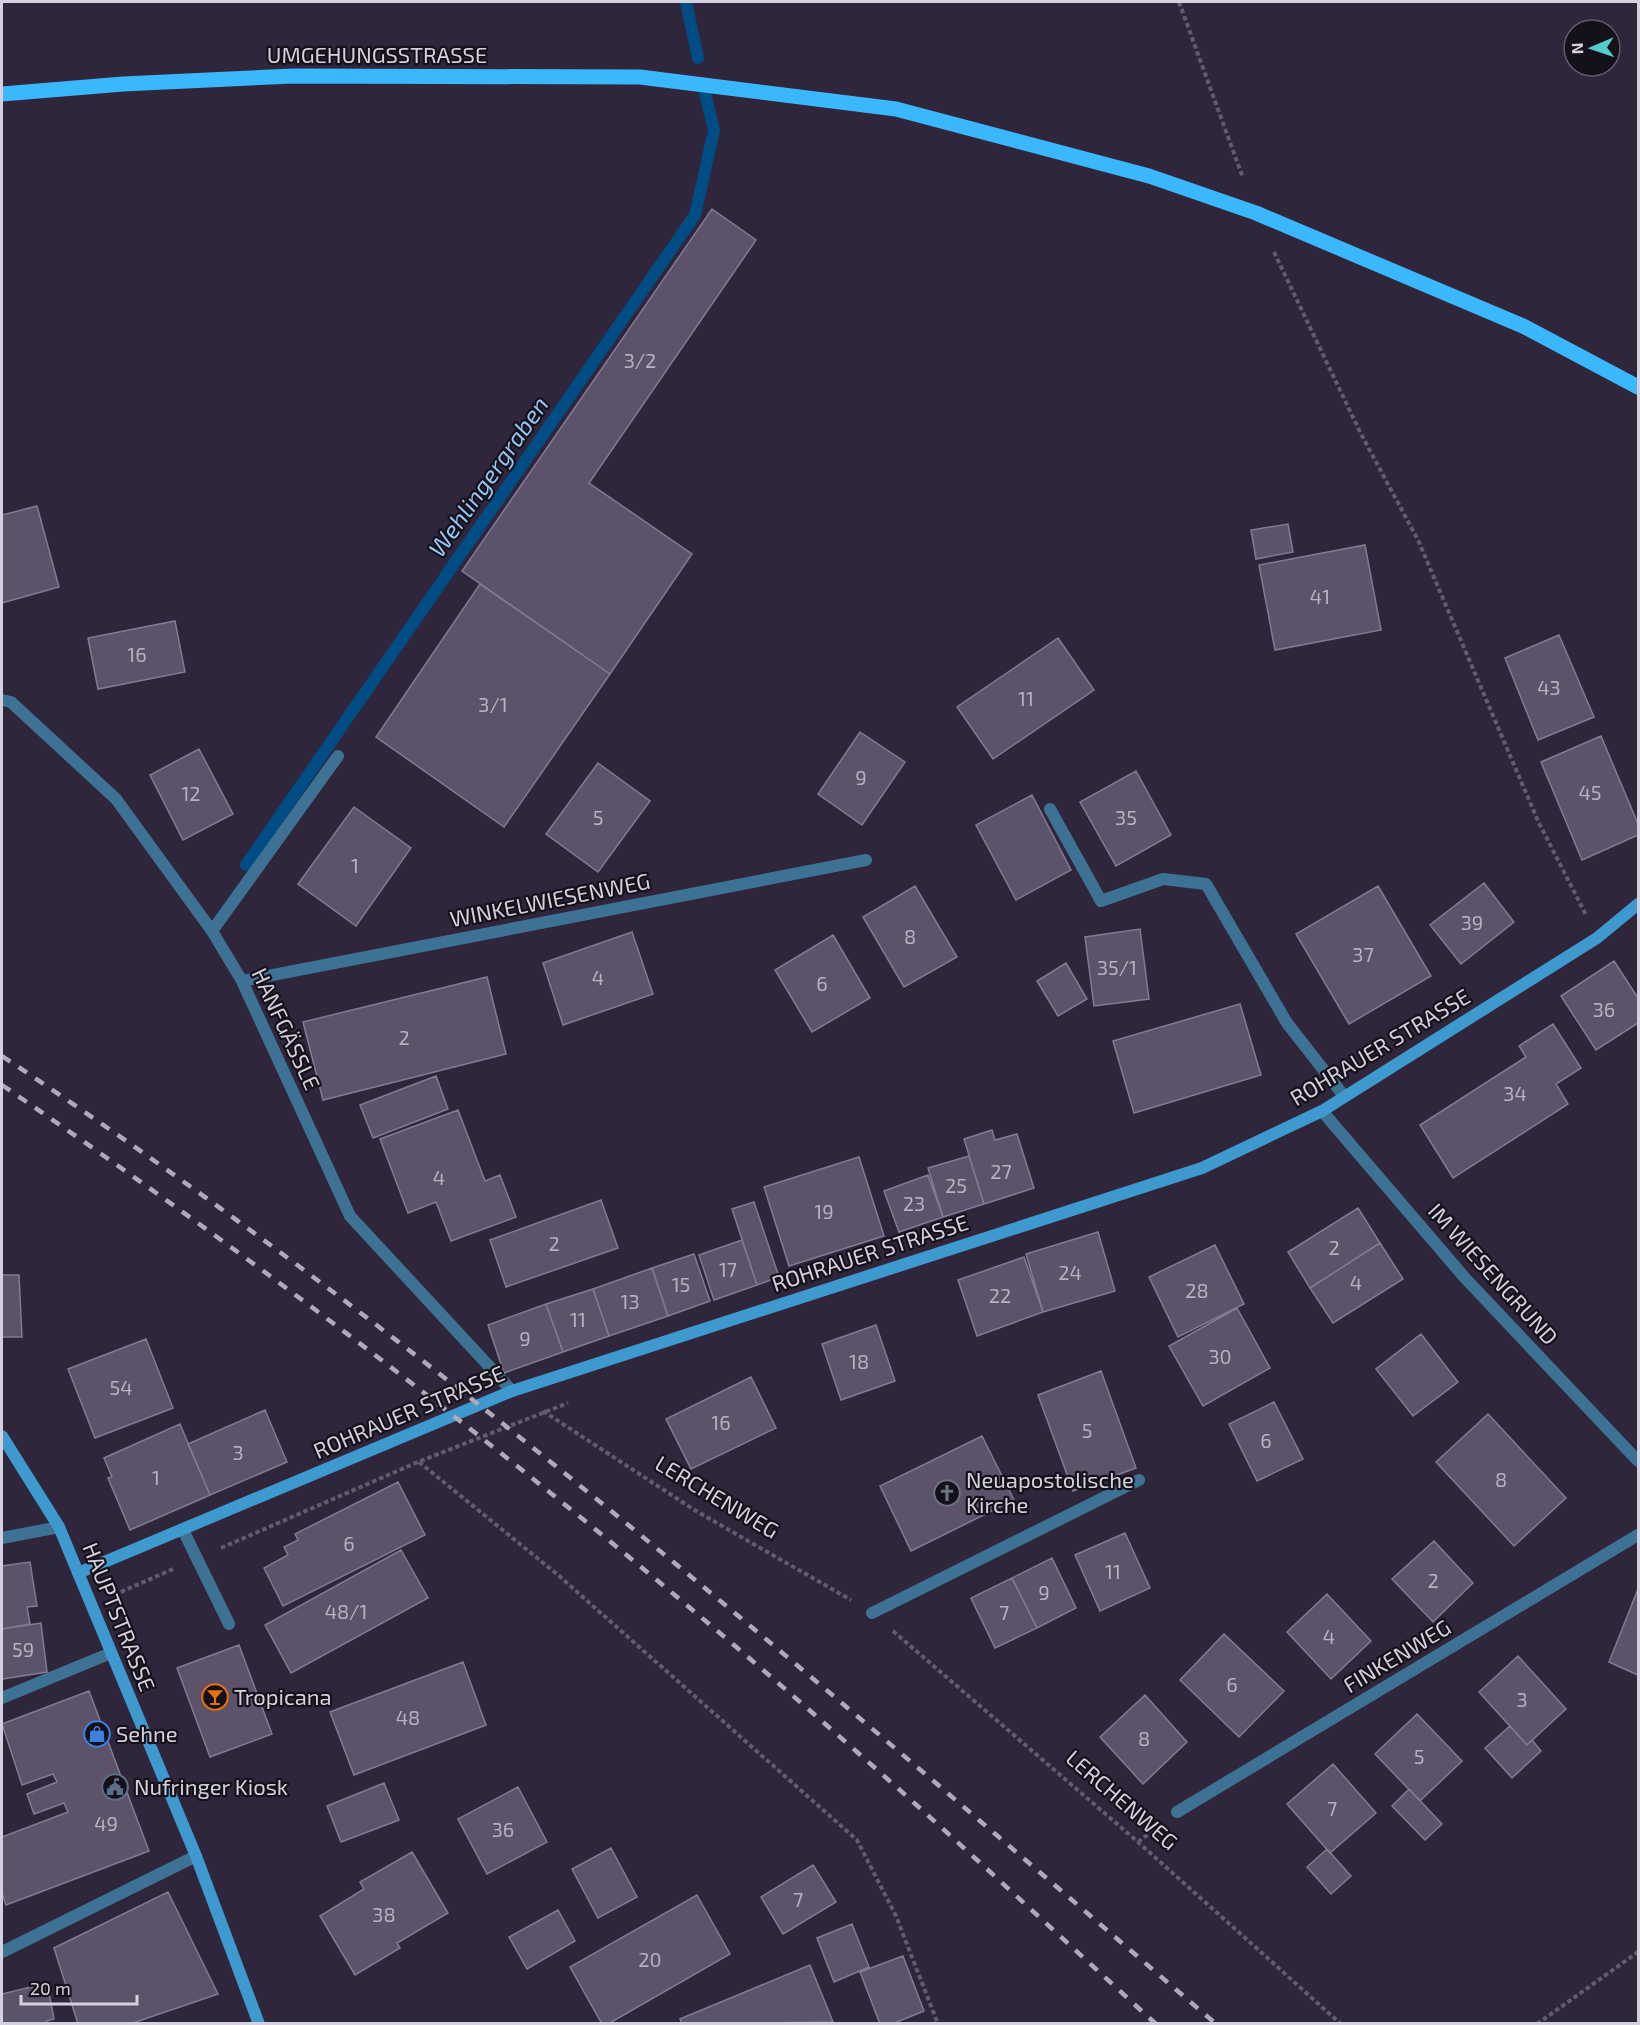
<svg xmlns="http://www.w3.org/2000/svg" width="1640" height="2025" viewBox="0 0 1640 2025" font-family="'Exo 2',sans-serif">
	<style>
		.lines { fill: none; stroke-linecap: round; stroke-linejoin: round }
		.stream { stroke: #004d85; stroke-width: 12 }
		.building { fill: #5c536b; stroke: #847a94; stroke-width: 1.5 }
		.path { stroke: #635b6e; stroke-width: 4; stroke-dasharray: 4.5 3; stroke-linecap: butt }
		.lane { stroke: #3d7294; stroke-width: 12 }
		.street { stroke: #3d7294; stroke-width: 12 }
		.secondary { stroke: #3e99cf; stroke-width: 12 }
		.primary { stroke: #3ab7fd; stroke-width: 15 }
		.rail { stroke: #afaab9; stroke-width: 4.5; stroke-dasharray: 10 10; stroke-linecap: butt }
		.labels { text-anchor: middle; stroke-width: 4.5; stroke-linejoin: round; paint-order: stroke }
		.number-label { font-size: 20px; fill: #b7b1c1 }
		.street-label { font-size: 22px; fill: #d5d0de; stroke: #15111b }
		.poi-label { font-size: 22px; fill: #d5d0de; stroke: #15111b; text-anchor: start }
		.water-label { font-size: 24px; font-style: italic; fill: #95c6f6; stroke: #15111b }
	</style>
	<rect width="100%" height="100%" fill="#2f263b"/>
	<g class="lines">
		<path class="stream" d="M686,2L698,58
			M246,865L695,215L714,130L705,93"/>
	</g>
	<path class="building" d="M712,209L756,240L589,483L692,554L610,674L462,571Z
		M37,506L59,587L2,603V515Z
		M1288,524L1293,552L1256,559L1251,530Z
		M1365,545L1381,630L1275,650L1259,565Z
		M480,584L610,674L504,827L376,737Z
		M175,621L185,672L98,689L88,638Z
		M1559,635L1594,717L1538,740L1505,658Z
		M1058,638L1094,690L993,759L957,707Z
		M860,732L905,762L862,825L818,794Z
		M1601,736L1638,824V835L1582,860L1541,762Z
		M199,749L233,814L183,840L150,775Z
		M598,763L650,801L598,872L546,834Z
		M1136,771L1171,835L1116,866L1080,802Z
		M1032,795L1071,870L1016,900L976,825Z
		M354,807L411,848L356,926L298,884Z
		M1484,883L1514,922L1461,964L1430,925Z
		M915,886L957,957L904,987L863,917Z
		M1378,886L1431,976L1349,1024L1296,934Z
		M1140,929L1149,999L1094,1006L1085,937Z
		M632,932L653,994L563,1025L543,963Z
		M833,935L870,998L812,1032L775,970Z
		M1614,961L1638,998V1023L1596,1050L1561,996Z
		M1066,963L1087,999L1058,1016L1037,981Z
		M487,977L506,1054L323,1100L303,1022Z
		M1240,1004L1261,1075L1134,1113L1113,1041Z
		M1553,1024L1581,1068L1556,1084L1568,1104L1453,1178L1420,1125L1526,1057L1519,1046Z
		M436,1076L448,1109L373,1138L360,1105Z
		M458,1110L485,1181L500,1175L516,1217L451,1241L436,1202L408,1213L380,1139Z
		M992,1130L995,1140L1017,1134L1034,1188L984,1204L964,1139Z
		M969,1156L984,1204L943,1217L928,1168Z
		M859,1157L884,1236L789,1266L764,1187Z
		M928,1175L943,1217L899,1232L884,1191Z
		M601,1200L618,1248L506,1287L490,1240Z
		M754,1202L779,1277L757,1285L732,1209Z
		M1358,1208L1380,1243L1310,1288L1288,1252Z
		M1098,1232L1115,1291L1043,1312L1026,1254Z
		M742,1240L757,1285L714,1300L699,1255Z
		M1380,1243L1403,1279L1333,1323L1310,1288Z
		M1215,1245L1244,1304L1178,1337L1149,1277Z
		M694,1254L710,1301L668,1316L652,1268Z
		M1024,1257L1043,1312L977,1336L958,1280Z
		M652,1268L668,1316L609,1336L593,1289Z
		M2,1275H19L22,1337H2Z
		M593,1289L609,1336L563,1352L546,1304Z
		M546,1304L563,1352L504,1373L488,1325Z
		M1237,1308L1270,1368L1203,1406L1169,1346Z
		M876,1325L895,1381L841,1400L822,1344Z
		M1421,1334L1458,1382L1413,1416L1376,1369Z
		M146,1339L173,1408L95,1438L68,1369Z
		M1101,1371L1136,1468L1073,1491L1038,1395Z
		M751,1377L776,1428L691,1469L666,1419Z
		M1274,1402L1303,1459L1257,1481L1229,1424Z
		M265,1410L287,1462L210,1495L188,1444Z
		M1488,1414L1566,1498L1514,1546L1436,1462Z
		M180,1424L210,1495L130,1530L108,1478L112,1477L104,1458Z
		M982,1436L1014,1500L911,1551L880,1486Z
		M398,1482L425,1535L283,1606L264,1568L288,1555L284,1547L298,1540L295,1534Z
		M1125,1533L1150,1588L1100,1611L1075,1555Z
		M1434,1541L1473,1583L1433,1622L1392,1579Z
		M401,1550L428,1598L291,1673L265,1625Z
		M1052,1558L1076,1608L1037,1628L1012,1578Z
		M30,1562L37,1606L27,1607L30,1624L2,1629V1566Z
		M1012,1578L1037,1628L995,1648L971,1598Z
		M1638,1589V1675L1609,1662Z
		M1327,1594L1371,1641L1331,1679L1287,1632Z
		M41,1623L47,1672L2,1679V1629Z
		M1224,1634L1284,1691L1239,1737L1180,1680Z
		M239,1645L272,1734L210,1757L177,1668Z
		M1518,1656L1566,1709L1527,1745L1479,1692Z
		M463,1662L486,1725L354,1775L330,1712Z
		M89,1691L149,1851L6,1905L2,1893V1837L68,1812L64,1803L34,1814L27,1794L57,1782L53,1774L22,1785L2,1724Z
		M1145,1695L1187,1742L1143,1784L1100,1737Z
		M1417,1714L1462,1761L1420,1801L1375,1754Z
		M1510,1726L1527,1745L1532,1740L1541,1751L1512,1778L1485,1748Z
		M1333,1764L1376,1813L1330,1853L1287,1804Z
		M384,1783L399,1820L341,1842L327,1806Z
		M518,1787L547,1842L487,1874L458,1819Z
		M1409,1789L1442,1824L1425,1840L1392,1806Z
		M611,1848L637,1897L598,1918L572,1869Z
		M1327,1849L1351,1876L1331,1894L1307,1867Z
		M412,1852L448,1913L397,1943L400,1948L355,1975L320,1916L364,1889L360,1882Z
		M813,1865L836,1902L783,1934L761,1897Z
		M168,1892L218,1994L130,2024H78L54,1948Z
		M697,1895L730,1954L608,2024H602L570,1967Z
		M558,1910L575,1941L527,1969L509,1937Z
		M852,1924L869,1967L834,1982L817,1938Z
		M903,1956L924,2011L892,2024H880L860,1972Z
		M810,1965L833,2022L682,2024L680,2019Z
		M47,1983L54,2019L46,2021V2024H2V1994Z"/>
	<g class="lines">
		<path class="path" d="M1179,2L1243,178
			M1274,252L1361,434L1418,540L1538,821L1586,915
			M543,1411L696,1511L851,1600
			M419,1462L558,1575L857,1840L896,1916L938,2024
			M221,1548L418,1462L568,1403
			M114,1595L173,1569
			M893,1631L1138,1842L1341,2024
			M1138,1842L1157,1827
			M1537,2024L1638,1952"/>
		<path class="lane" d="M1050,809L1101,901L1163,879L1206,884L1287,1023L1344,1096
			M212,931L338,756
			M183,1530L229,1624
			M2,1538L59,1527
			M2,1698L111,1653"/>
		<path class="street" d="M2,700L11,702L116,799L212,931L242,981L350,1216L512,1391
			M242,981L866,860
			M1322,1111L1465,1278L1638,1461
			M872,1613L1139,1480
			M1177,1812L1638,1535
			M2,1952L196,1856"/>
		<path class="secondary" d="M2,1436L59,1527L196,1856L259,2024
			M78,1573L512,1391L1202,1168L1322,1111L1597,938L1638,904"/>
		<path class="primary" d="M2,94L123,84L293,76L640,77L896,109L1149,176L1256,213L1523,326L1638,387"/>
		<path class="rail" d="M2,1056C433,1343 823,1686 1216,2024
			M2,1085C300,1289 586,1512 857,1752C958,1841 1056,1933 1156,2024"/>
	</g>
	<defs>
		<g id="church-ring" transform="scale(1.35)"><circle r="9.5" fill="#15111b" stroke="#6b7280" stroke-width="1.5"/><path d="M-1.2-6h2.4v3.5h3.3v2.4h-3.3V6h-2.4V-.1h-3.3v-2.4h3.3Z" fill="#6b7280"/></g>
		<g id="bar-ring" transform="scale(1.35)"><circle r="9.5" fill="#15111b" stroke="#e8710a" stroke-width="1.5"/><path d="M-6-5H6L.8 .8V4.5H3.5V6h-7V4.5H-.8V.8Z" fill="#e8710a"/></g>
		<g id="shop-ring" transform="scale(1.35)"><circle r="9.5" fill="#15111b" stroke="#3f7fe0" stroke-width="1.5"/><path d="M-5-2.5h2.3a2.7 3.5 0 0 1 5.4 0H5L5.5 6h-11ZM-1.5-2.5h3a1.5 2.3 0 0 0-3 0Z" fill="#3f7fe0"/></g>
		<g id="civic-ring" transform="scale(1.35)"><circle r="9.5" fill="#15111b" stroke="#5c6f8a" stroke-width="1.5"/><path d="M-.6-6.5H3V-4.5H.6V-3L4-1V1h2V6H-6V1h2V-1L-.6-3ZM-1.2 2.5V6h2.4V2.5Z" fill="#5c6f8a"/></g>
	</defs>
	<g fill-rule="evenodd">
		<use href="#church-ring" x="947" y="1493"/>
		<use href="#bar-ring" x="215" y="1697"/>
		<use href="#shop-ring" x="97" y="1734"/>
		<use href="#civic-ring" x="115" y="1787"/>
	</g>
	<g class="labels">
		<g class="number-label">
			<text x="640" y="368">3/2</text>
			<text x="1320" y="604">41</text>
			<text x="137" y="662">16</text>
			<text x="1549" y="695">43</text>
			<text x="1026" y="706">11</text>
			<text x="493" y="712">3/1</text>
			<text x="861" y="785">9</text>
			<text x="1590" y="800">45</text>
			<text x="191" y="801">12</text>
			<text x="598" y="825">5</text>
			<text x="1126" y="825">35</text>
			<text x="355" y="873">1</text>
			<text x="1472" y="930">39</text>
			<text x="910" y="944">8</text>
			<text x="1363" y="962">37</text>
			<text x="1117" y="975">35/1</text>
			<text x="598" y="985">4</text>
			<text x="822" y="991">6</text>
			<text x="1604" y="1017">36</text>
			<text x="404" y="1045">2</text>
			<text x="1515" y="1101">34</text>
			<text x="1001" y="1179">27</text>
			<text x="439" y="1185">4</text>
			<text x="956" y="1193">25</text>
			<text x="914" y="1211">23</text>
			<text x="824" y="1219">19</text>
			<text x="554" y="1251">2</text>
			<text x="1334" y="1255">2</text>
			<text x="728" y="1277">17</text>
			<text x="1070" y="1280">24</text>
			<text x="1356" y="1290">4</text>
			<text x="681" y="1292">15</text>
			<text x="1197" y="1298">28</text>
			<text x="1000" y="1303">22</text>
			<text x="630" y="1309">13</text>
			<text x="578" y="1327">11</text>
			<text x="525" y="1346">9</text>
			<text x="1220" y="1364">30</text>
			<text x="859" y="1369">18</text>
			<text x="121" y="1395">54</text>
			<text x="721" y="1430">16</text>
			<text x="1087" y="1438">5</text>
			<text x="1266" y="1448">6</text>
			<text x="238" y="1460">3</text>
			<text x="156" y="1485">1</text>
			<text x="1501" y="1487">8</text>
			<text x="349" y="1551">6</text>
			<text x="1113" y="1579">11</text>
			<text x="1433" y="1588">2</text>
			<text x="1044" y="1600">9</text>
			<text x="346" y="1619">48/1</text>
			<text x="1004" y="1620">7</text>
			<text x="1329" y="1644">4</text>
			<text x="23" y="1657">59</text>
			<text x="1232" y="1692">6</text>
			<text x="1522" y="1707">3</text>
			<text x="408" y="1725">48</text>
			<text x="1144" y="1746">8</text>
			<text x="1419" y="1764">5</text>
			<text x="1332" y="1816">7</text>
			<text x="106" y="1831">49</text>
			<text x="503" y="1837">36</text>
			<text x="798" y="1907">7</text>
			<text x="384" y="1922">38</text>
			<text x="650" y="1967">20</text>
		</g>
		<g class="street-label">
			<text x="377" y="63">UMGEHUNGSSTRASSE</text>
			<text transform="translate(550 900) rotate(-11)" y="8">WINKELWIESENWEG</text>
			<text transform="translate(286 1029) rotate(65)" y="8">HANFGÄSSLE</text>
			<text transform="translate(1380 1047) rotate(-31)" y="8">ROHRAUER STRASSE</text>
			<text transform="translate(870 1253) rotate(-18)" y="8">ROHRAUER STRASSE</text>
			<text transform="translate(1493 1274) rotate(48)" y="8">IM WIESENGRUND</text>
			<text transform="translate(409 1412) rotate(-23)" y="8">ROHRAUER STRASSE</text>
			<text transform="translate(717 1497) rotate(31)" y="8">LERCHENWEG</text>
			<text transform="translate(119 1617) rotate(68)" y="8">HAUPTSTRASSE</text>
			<text transform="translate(1397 1656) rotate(-31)" y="8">FINKENWEG</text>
			<text transform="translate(1122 1800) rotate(41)" y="8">LERCHENWEG</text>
		</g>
		<g class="poi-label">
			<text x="966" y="1488">Neuapostolische<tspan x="966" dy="25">Kirche</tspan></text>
			<text x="234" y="1705">Tropicana</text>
			<text x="116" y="1742">Sehne</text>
			<text x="134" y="1795">Nufringer Kiosk</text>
		</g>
		<g class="water-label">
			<text transform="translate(489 477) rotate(-55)" y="8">Wehlingergraben</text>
		</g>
	</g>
	<rect width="1640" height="2025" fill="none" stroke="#d5d0de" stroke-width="6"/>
	<g transform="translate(1592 48) rotate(268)"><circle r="28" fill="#15111b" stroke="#625d69" stroke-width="1.5"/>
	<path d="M0-4.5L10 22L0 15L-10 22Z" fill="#53cdc9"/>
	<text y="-9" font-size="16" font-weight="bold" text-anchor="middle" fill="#d5d0de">N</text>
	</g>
	<path d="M21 1995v9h116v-9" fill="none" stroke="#d5d0de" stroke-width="3"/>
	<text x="30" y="1995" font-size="18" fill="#d5d0de" stroke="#15111b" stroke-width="4.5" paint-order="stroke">20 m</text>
</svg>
